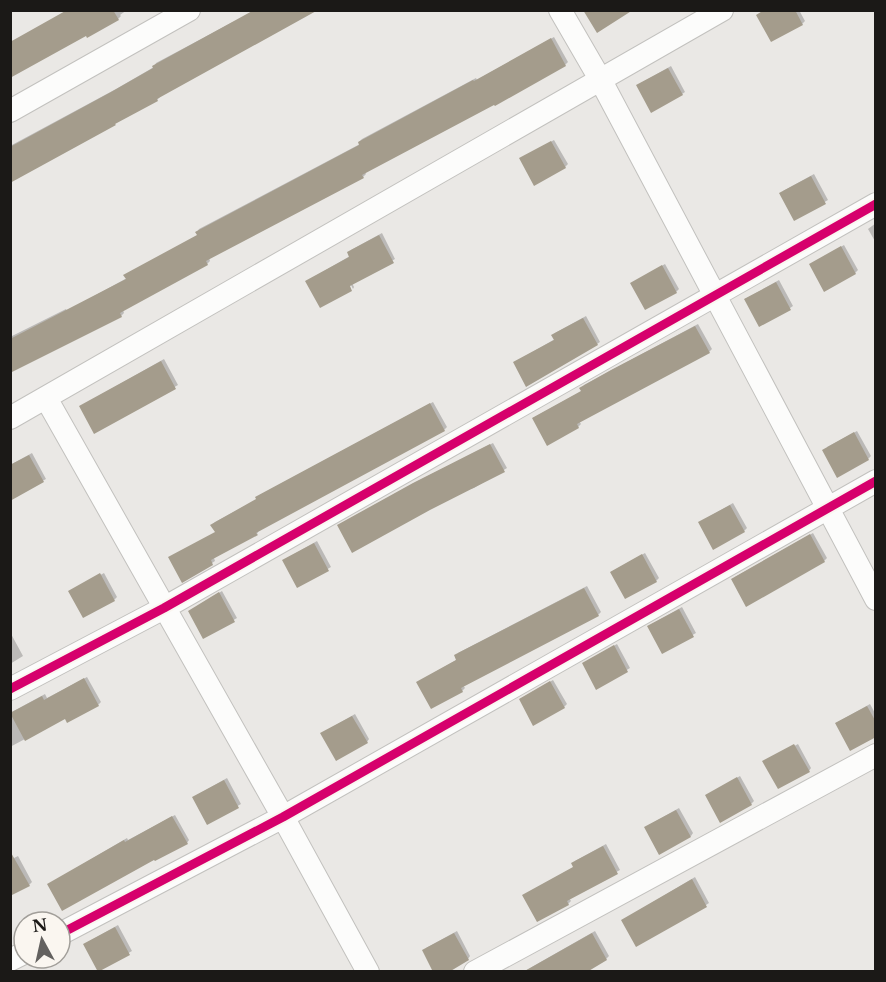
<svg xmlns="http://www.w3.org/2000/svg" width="886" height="982" viewBox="0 0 886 982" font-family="'Libre Baskerville',serif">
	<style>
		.shadow { fill: #0003 }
		.building { fill: #a49c8c }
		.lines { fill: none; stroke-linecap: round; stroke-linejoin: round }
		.minor-casing { stroke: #c2c1be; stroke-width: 24 }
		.minor { stroke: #fcfcfb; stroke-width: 22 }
		.cycleway-casing { stroke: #faf6f0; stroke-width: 13 }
		.cycleway { stroke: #d6006c; stroke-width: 9 }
	</style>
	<rect width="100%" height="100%" fill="#eae8e5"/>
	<path class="shadow" d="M71,10H127L120,15L121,16L118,19Z
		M764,10H799L805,21L802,24Z
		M233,22L157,100L10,182V146L116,89L154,67L156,63Z
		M554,37L568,62L565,65L365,172L366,174L363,177L209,258L210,261L207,264L123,310L124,313L121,316L10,371V337L66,309L67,311L127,278L198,235L197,232L199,229L360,144L359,142L362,139L476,78L477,80Z
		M671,66L685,92L682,94L641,83Z
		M554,140L568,164L565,167L521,158Z
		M814,174L828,200L795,219L783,191Z
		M876,223V243L868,229Z
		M382,233L395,259L352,283L354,287L353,289L348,279L307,281L350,256L351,250Z
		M844,245L858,270L855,273L811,264Z
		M665,264L679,289L676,292L632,283Z
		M779,280L793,306L790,308L745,299Z
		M586,316L600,342L597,344L515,362L555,339L553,335L555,333Z
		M698,324L712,349L709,352L579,421L581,424L578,427L533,418L582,391L584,385Z
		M164,359L178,385L95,432L81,406Z
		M433,402L447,427L444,430L259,530L257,534L214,558L215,561L212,563L182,580L216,532L212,525L215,522L258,499L260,495Z
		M857,431L871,456L868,459L827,447Z
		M493,443L507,468L474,488L342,523L418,481Z
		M32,453L46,479L10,498V465Z
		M733,503L747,528L744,531L700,522Z
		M813,533L827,558L824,561L735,577Z
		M317,541L331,567L298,586L287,558Z
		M645,553L659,578L656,581L611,572Z
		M104,573L117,597L114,600L71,591Z
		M587,586L601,612L598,615L463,685L465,688L462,691L418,682L458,659V653Z
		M222,591L237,618L204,637L193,609Z
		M682,607L696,633L662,652L652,624Z
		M10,632L23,656L10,664Z
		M617,644L630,668L597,688L587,661Z
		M87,677L101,702L98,705L68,721L66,717L10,747V713L45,694L47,698Z
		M553,680L567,704L564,707L520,699Z
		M870,704L876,715V735L836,723Z
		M355,714L369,739L367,742L322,733Z
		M798,744L811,768L809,771L765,762Z
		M740,776L754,801L751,804L707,795Z
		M227,778L241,804L208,823L197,795Z
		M679,808L693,833L691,836L649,825Z
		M175,815L189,840L187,843L49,884L127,838L128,840Z
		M606,844L620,870L569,898L571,901L568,904L524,895L574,867L575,861Z
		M18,856L32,882L29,885L10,860Z
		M695,877L709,903L706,905L623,920Z
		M118,925L132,951L99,970L88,942Z
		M457,931L470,956L468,959L426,948Z
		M595,931L609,956L606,959L583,972H523Z"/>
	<path class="building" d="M67,10H113L119,20L87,38L86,36L10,78V42Z
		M254,10H318L157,99L158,101L115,124L116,125L10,183V147L111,92L153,68L152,66Z
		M583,10H633L597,33Z
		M764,10H795L803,25L771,42L756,15Z
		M551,38L566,66L495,106L494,105L362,175L364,178L206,261L208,265L120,313L122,317L10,373V339L126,279L123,275L197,235L195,232L359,145L358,142L473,80L474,81Z
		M668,68L683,95L651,113L636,85Z
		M551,141L566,168L534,186L519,158Z
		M811,176L826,204L794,221L779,193Z
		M379,235L394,263L350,286L352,291L320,308L305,281L349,257L347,252Z
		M841,246L856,274L824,292L809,264Z
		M662,265L677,293L645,310L630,283Z
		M776,282L791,310L759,327L744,299Z
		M583,318L598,345L526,387L513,362L554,340L551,335Z
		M695,326L710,353L577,424L579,428L547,446L532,418L581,391L579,388L611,370Z
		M161,361L176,389L94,434L79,406Z
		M430,403L445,431L256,533L258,535L211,560L213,565L182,583L168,557L215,532L210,525L256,499L255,497Z
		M854,432L869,460L837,478L822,450Z
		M490,444L505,472L430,510L352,553L337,525L413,483Z
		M29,455L44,482L10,501V465Z
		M730,505L745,532L713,550L698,522Z
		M810,534L825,562L746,607L731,579Z
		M314,543L329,571L297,588L282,560Z
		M642,554L657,582L625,599L610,572Z
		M100,573L115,601L83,618L68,591Z
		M584,588L599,616L461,688L463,692L431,709L416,682L456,660L454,655Z
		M219,592L235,622L203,639L188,611Z
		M679,609L694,637L662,654L647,626Z
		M614,645L628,672L596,690L582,663Z
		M84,678L99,706L67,723L65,719L25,741L10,713L42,696L44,700Z
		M550,681L565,708L533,726L519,699Z
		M867,706L876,722V737L850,751L835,723Z
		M352,716L368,743L336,761L320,733Z
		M794,744L810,772L778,789L762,761Z
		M737,777L752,805L720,823L705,795Z
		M224,780L239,808L207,825L192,797Z
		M676,810L691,837L659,855L644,827Z
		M172,816L188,844L155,861L154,860L62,911L47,884L124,840L125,842Z
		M603,846L618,874L567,901L569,905L537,922L522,895L573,867L571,863Z
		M10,851L30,886L10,896Z
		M692,879L707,907L636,947L621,920Z
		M115,927L130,955L98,972L83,944Z
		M454,933L469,960L449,972H433L422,950Z
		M592,933L607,960L587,972H523Z"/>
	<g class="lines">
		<g class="minor-casing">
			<path id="minor" d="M560,10L600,79L876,599
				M10,111L189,10
				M46,398L283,817L368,972
				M10,418L722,10
				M10,689L164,608L876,204
				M60,934L283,817L876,481
				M10,960L24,953
				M475,972L876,755"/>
		</g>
		<use href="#minor" class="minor"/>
		<g class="cycleway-casing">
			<path id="cycleway" d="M10,689L164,608L876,204
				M60,934L283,817L876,481"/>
		</g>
		<use href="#cycleway" class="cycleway"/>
	</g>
	<rect width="886" height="982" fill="none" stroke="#1b1917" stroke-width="24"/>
	<g transform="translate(42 940) rotate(352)"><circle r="28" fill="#faf6f0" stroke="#a19e99" stroke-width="1.5"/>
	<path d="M0-4.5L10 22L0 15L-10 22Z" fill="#63615f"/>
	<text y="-9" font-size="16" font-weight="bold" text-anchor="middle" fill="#1b1917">N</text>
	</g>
</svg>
